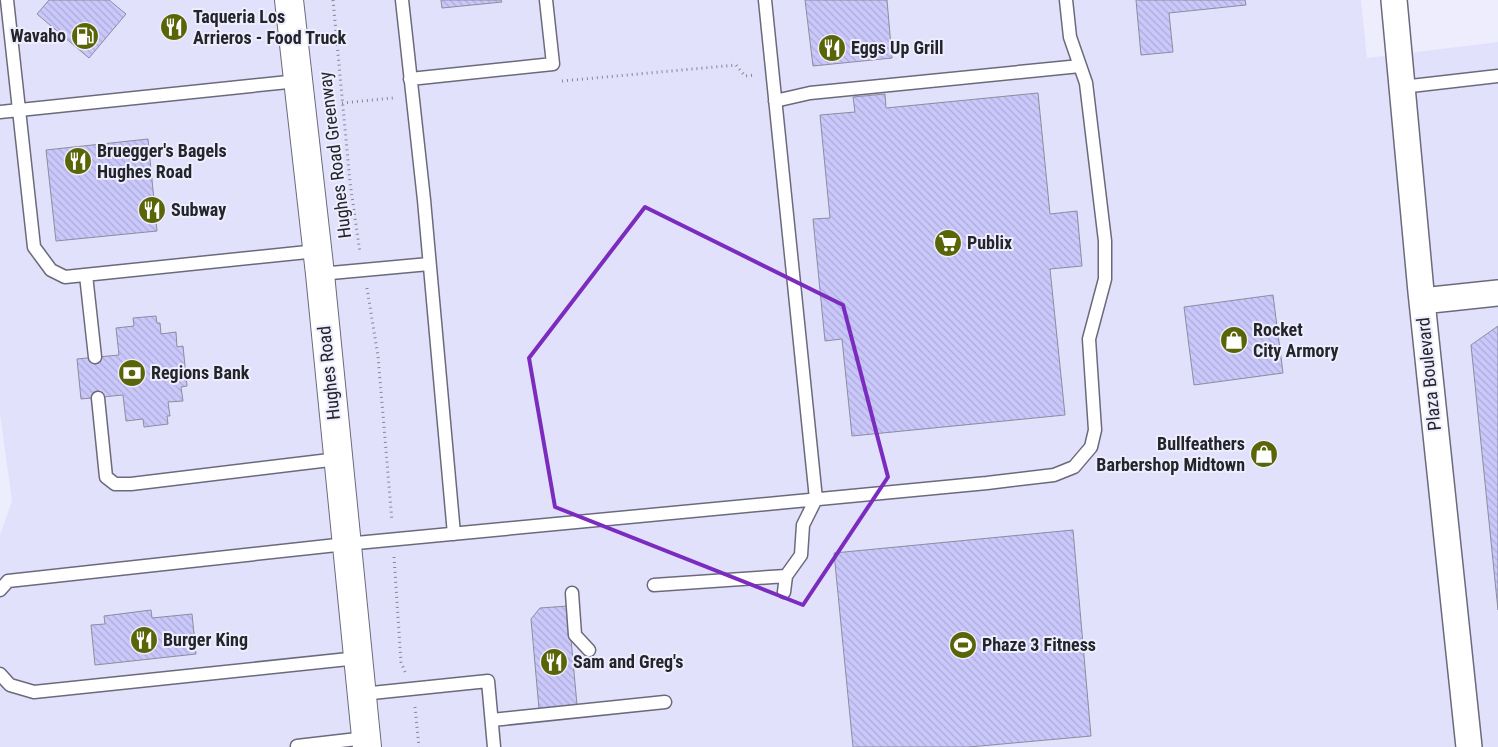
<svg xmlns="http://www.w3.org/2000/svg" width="1498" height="747" viewBox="0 0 1498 747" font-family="'Roboto Condensed',sans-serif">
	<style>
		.built { fill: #e2e1fc }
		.building { fill: url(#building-back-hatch); stroke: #8d8c9f }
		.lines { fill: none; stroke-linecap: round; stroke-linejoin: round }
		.service-casing { stroke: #6b6a7c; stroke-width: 15 }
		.minor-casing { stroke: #6b6a7c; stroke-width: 28 }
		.secondary-casing { stroke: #6b6a7c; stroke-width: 30 }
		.path { stroke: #868691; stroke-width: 3; stroke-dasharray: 1 4; stroke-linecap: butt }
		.service { stroke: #fff; stroke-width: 12 }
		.minor { stroke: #fff; stroke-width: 25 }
		.secondary { stroke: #fff; stroke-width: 28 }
		.marked { fill: none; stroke: #7b2cbf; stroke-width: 4; stroke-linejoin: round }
		.labels { text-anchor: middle; stroke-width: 4; stroke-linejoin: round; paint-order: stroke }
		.poi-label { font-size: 18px; font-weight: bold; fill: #24242b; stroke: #ededfd; text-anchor: start }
		.street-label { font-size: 18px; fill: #24242b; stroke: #ededfd }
	</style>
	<defs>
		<pattern id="building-back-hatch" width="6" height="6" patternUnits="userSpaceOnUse" patternTransform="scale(1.25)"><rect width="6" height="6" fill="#cac7fb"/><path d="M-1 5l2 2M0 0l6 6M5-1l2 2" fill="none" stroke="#adabd7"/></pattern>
	</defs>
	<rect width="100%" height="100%" fill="#ededfd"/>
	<path class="built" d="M0,0H1361L1367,58L1498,42V747H0V535L12,501L0,414Z"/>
	<path class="building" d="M49,0H109L126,14L89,58L37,14Z
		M441,0H501L502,2L442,8Z
		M805,0H887L892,58L813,66Z
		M1136,0H1245L1246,5L1169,13L1173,52L1141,55Z
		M1038,93L1050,214L1077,211L1082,266L1050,269L1065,415L852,436L842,339L825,341L813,219L830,218L820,115L855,112L853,97L885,94L886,108Z
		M148,139L157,231L56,241L46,150Z
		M1273,295L1283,373L1194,385L1184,307Z
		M156,316L157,323H160L161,334L176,332L177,347L183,346L187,386L181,387L183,401L168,402L170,416H167L168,424L144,427L143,419L126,421L123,395L81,399L77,359L119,355L116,328L134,326L133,318Z
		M1498,326V610L1471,345Z
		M1073,530L1091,736L969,747H853L834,553Z
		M568,606L577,705L539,709L531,619L540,608Z
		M151,610L152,618L192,614L196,654L95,665L91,625L105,624L104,616Z"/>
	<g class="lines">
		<g class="service-casing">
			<path id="service" d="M7,0L34,247L51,270L65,277L317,251
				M402,0L424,200L454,534
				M765,0L816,499L803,525L801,555L786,576L784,592
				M410,79L553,64L546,0
				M1402,87L1498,76
				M775,101L810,93L1080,66
				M0,112L298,81
				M320,274L429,264
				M86,275L95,357
				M98,398L106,477L115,484H131L338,459
				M654,585L786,576
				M0,590L8,581L346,544L987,483L1054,475L1074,467L1091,447L1095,430L1089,339L1105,279V241L1086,83L1070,37L1066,0
				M572,593L575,635L589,650
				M0,674L10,685L34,692L358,658
				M362,694L488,681L494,747
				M492,720L665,702
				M297,746L366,738"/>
		</g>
		<g class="minor-casing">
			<path id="minor" d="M1394,0L1421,292L1469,747
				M1422,301L1498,293"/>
		</g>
		<g class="secondary-casing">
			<path id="secondary" d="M289,0L320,274L367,747"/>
		</g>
		<path class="path" d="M333,0L350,182L360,253
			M562,81L736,65L745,76L755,75
			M342,103L393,98
			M367,288L378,356L392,521
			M394,557L401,662L405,672
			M415,707L419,747"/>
		<use href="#service" class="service"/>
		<use href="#minor" class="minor"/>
		<use href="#secondary" class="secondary"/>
	</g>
	<path class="marked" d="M645,207L843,305L888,477L803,605L555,507L529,358Z"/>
	<defs>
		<g id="restaurant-disc" transform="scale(1.4375)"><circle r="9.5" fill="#5a6507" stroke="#ededfd"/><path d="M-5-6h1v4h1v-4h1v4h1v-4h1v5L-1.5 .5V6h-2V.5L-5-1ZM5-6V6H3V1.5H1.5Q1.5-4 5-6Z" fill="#fff"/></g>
		<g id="fuel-disc" transform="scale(1.4375)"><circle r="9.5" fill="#5a6507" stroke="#ededfd"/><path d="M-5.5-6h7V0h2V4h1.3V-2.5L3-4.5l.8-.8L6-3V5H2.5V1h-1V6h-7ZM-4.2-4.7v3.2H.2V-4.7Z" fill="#fff"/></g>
		<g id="supermarket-disc" transform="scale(1.4375)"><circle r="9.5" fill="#5a6507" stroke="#ededfd"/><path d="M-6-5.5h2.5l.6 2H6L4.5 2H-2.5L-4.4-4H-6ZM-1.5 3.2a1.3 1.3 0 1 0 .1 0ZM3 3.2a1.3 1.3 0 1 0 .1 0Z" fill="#fff"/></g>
		<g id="shop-disc" transform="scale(1.4375)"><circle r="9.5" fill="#5a6507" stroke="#ededfd"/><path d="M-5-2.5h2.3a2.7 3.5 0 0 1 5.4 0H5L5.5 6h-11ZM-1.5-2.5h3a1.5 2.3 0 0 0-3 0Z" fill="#fff"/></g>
		<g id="bank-disc" transform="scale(1.4375)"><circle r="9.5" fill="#5a6507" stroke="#ededfd"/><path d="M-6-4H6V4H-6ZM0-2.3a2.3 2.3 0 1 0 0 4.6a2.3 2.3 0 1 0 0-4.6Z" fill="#fff"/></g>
		<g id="stadium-disc" transform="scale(1.4375)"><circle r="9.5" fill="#5a6507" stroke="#ededfd"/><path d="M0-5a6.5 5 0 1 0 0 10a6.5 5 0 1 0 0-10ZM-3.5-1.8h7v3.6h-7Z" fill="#fff"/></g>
	</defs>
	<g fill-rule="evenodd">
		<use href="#restaurant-disc" x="174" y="27"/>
		<use href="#fuel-disc" x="85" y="36"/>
		<use href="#restaurant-disc" x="832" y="48"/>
		<use href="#restaurant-disc" x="78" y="161"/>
		<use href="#restaurant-disc" x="152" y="210"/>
		<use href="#supermarket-disc" x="948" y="243"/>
		<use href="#shop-disc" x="1234" y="340"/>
		<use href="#bank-disc" x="132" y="373"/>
		<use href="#shop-disc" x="1264" y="454"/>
		<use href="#restaurant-disc" x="144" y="640"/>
		<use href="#stadium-disc" x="963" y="645"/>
		<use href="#restaurant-disc" x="554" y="662"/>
	</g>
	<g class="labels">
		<g class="poi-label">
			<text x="193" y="23">Taqueria Los<tspan x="193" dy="21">Arrieros - Food Truck</tspan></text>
			<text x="66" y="42" text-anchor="end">Wavaho</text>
			<text x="851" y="54">Eggs Up Grill</text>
			<text x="97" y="157">Bruegger's Bagels<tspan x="97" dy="21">Hughes Road</tspan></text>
			<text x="171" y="216">Subway</text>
			<text x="967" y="249">Publix</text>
			<text x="1253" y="336">Rocket<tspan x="1253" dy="21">City Armory</tspan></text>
			<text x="151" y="379">Regions Bank</text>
			<text x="1245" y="450" text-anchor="end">Bullfeathers<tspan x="1245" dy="21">Barbershop Midtown</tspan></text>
			<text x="163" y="646">Burger King</text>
			<text x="982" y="651">Phaze 3 Fitness</text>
			<text x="573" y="668">Sam and Greg's</text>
		</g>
		<g class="street-label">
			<text transform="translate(335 155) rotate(-97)" y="6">Hughes Road Greenway</text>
			<text transform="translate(329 373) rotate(-96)" y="6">Hughes Road</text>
			<text transform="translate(1429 374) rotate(-96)" y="6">Plaza Boulevard</text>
		</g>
	</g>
</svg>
